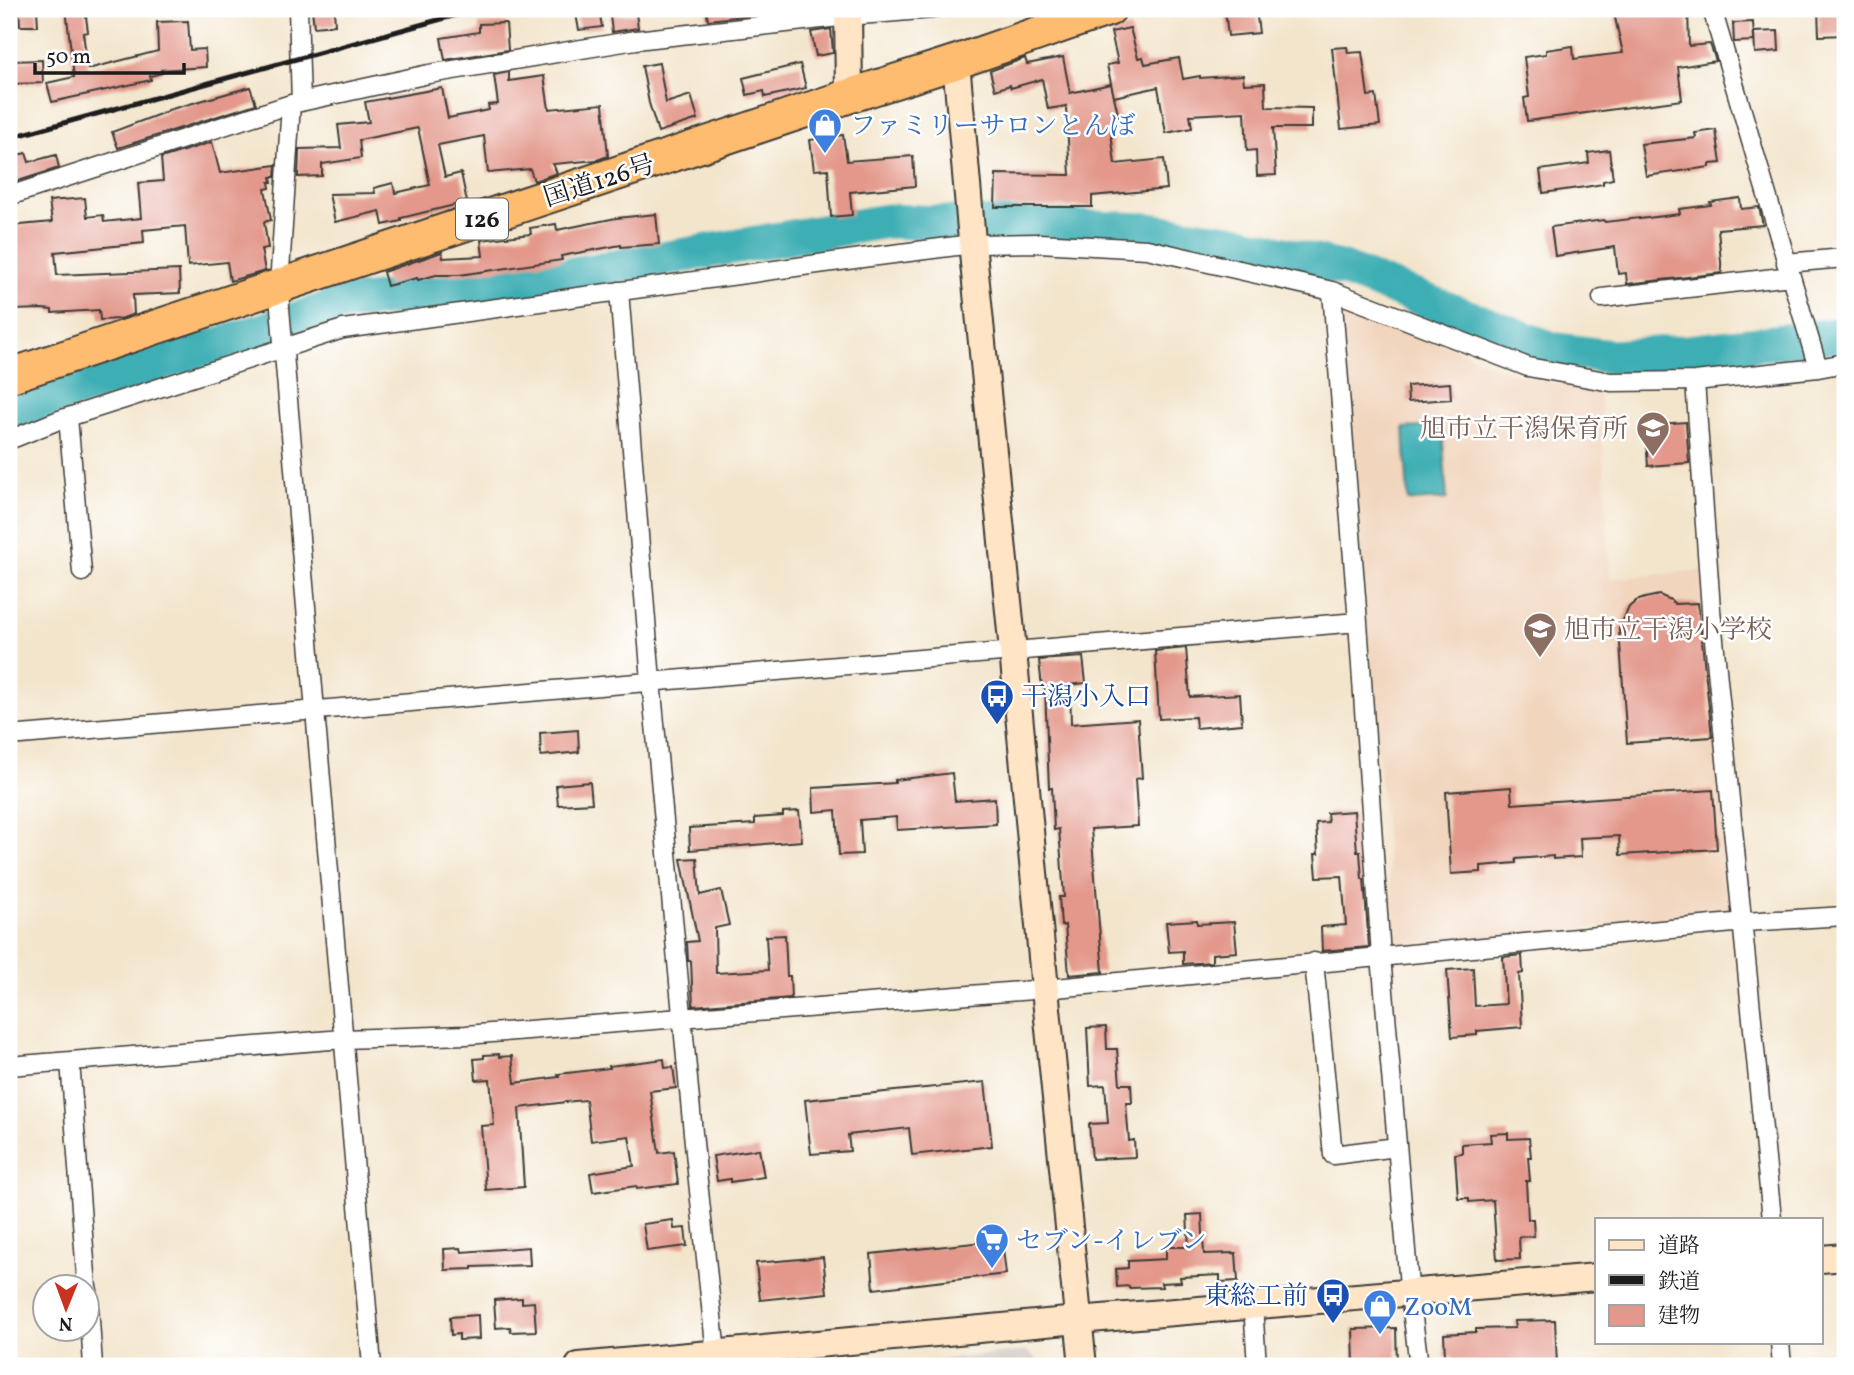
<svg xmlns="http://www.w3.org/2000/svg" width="1854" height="1375" viewBox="0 0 1854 1375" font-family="Vollkorn,'Noto Serif JP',serif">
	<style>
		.built { fill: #f1d5bd }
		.industrial { fill: #cec1ba }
		.water { fill: #3caeb4; stroke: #2c6568; stroke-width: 2 }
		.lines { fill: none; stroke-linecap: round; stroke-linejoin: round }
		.river { stroke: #3caeb4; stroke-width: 35 }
		.building { fill: #e3988b }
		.street-casing { stroke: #3c3a36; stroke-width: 21 }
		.secondary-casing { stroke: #3c3a36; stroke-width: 30 }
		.highway-casing { stroke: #3c3a36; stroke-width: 37 }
		.street { stroke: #fff; stroke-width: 18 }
		.secondary { stroke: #ffe4c6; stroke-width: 26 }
		.highway { stroke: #febc70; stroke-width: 33 }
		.rail { stroke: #1c1c1c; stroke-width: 5 }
		.labels { text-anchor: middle; stroke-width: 5; stroke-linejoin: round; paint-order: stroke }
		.shield { fill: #fff; stroke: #606060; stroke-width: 2 }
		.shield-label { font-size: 24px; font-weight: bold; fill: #1c1c1c }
		.shop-label { font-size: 26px; fill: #366cbe; stroke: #fff; text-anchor: start }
		.street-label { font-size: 26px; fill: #1c1c1c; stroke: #fff }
		.education-label { font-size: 26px; fill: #785e54; stroke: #fff; text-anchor: end }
		.transit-label { font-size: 26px; fill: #164399; stroke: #fff; text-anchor: start }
	</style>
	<rect width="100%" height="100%" fill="#fff"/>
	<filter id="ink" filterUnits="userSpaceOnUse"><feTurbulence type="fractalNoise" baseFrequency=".0143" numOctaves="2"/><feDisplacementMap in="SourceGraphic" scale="14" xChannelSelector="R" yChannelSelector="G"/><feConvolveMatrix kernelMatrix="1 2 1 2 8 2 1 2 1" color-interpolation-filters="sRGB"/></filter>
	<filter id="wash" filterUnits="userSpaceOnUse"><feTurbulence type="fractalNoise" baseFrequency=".00686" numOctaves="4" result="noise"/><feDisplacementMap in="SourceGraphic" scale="28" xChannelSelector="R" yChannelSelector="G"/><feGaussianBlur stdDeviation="1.57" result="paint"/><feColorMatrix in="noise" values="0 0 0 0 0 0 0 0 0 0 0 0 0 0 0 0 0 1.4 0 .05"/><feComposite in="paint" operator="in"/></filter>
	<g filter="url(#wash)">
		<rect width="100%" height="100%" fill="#f3e5cc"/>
		<path class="built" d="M1353,307L1507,371L1600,395L1610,579L1704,570L1733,915L1396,946L1376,738L1342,317L1343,310Z"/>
		<path class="industrial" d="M1027,1351L1044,1366H879Z"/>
		<path class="water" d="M1442,426L1447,499L1408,501L1404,428Z"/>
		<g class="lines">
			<path class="river" d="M9,413L343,304L496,287L887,221L1149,230L1237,242L1343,269L1552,349L1612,357L1687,352L1845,334"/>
		</g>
		<g id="blocks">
			<path class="building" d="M19,9H37L38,26H20Z
				M66,9H85L88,32L83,33L88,69L158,51L157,22L188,21L190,50L205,49L206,67L161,70L162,73L150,76L151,80L52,102L47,83L74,77Z
				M312,9H334L335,25L314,27Z
				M575,9H599L602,27L579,30Z
				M706,9H762V14L708,20Z
				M1242,9H1256L1259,33L1228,36L1225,10Z
				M1613,9H1688L1689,46L1710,44L1716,61L1678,67L1682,100L1527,121L1524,98L1529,97L1524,57L1546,54V50L1573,46L1574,59L1623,53Z
				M1818,9H1845V35L1819,36Z
				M636,13L638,28L612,32L610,16Z
				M1753,22L1754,41L1734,42L1733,23Z
				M506,23L508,50L445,60L441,38L479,32V24Z
				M1130,28L1138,58L1143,57L1145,64L1179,58L1183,79L1200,76V78L1243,75L1244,84L1265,83L1266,107L1312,108V128H1273L1276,175L1257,176L1256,150L1247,151L1245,112L1190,115L1192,128L1166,133L1158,87L1114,97L1107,65L1118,63L1111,32Z
				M831,29L833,53L816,56L811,32Z
				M1778,31L1779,51L1755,53L1754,32Z
				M1347,47L1348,53L1362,52L1368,96L1376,95L1380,125L1341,129L1332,48Z
				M1063,57L1070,93L1111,84L1120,122L1110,124L1115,164L1164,159L1167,189L1092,196V207H995L996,174L1070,175L1066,106L1048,109L1042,79L1011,88L1010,85L995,90L990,71L1025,58L1027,64Z
				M42,60L43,83L13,84L12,61Z
				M659,63L666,103L691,95L698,119L658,132L649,103L642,66Z
				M800,64L806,88L765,97L764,91L747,95L743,78Z
				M509,72V81L544,76L549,109L603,104L608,156L597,160L553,164L557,173L534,181L530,169L488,173L484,136L438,145L445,177L461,173L467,202L401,218V221L383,225L380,211L335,222L329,194L375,193L374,188L393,183L395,193L430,185L418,128L359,140L361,158L322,164V176L298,177L299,149L341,148L338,125L369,122L365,102L442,88L448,118L489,110L488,105L498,104L494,75Z
				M250,87L256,104L118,148L112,132L168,111V110Z
				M1716,130L1721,163L1710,164V167L1646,176L1641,144L1696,138L1695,133Z
				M843,135L847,161L913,156L915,186L850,192L852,215L831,217L828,169L814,170L810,140Z
				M212,142L220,173L276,165L275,177H271L272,182H269L270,188L265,189L271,220L264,222L268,248L261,249L265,271L230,281L227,262L188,266L185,226L143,230L144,243L55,252L57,275L179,270L180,293L133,295L134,314L120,319L100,320L99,310L52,313V310L42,309L13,310L12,268H15L10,226L52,222L49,201L85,198L87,217L103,215L104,222L141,218L138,183L163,181L161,158Z
				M1609,150L1613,179L1603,181V184L1585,187L1543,193L1540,170L1589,163L1588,153Z
				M26,153L29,162L56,155L59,168L15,182L9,157Z
				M1740,198L1741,209L1759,207L1763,225L1718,229L1722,273L1627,284L1626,273L1618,274L1615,247L1555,256L1551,227L1604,220L1605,222L1639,218V219L1680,214L1679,209L1711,205L1710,202Z
				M656,214L659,244L621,247V245L561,256L562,260L459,275H436L418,280L417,278L387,286L383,272L442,252L443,258L483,256L481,240L531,234L530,228L556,224L557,230L616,218Z
				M1450,383L1451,399L1408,402L1407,386Z
				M1686,422L1689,463L1648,466L1645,425Z
				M1659,595L1671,600L1675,604L1698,603L1712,737L1627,743L1619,629L1629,607L1636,601L1645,598Z
				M1186,648L1190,697L1240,694L1242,724L1196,728L1195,717L1159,719L1155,651Z
				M1083,657L1086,683L1070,685L1071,724L1138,719L1142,778L1135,779L1138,826L1091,829L1103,972L1069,975L1065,925L1061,926L1059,897H1064L1059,829L1054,830L1052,788H1049L1045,688H1042L1039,660Z
				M578,730L579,752L541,756L540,733Z
				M952,773L955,801L995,798L996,824L897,830L896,817L860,820L862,854L839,855L836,810L814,812L813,788L895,783V780Z
				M590,782L592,803L558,805L556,785Z
				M1511,787L1512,804L1713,790L1717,849L1620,855L1619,836L1580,838L1581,857L1553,859V856L1516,859V863L1481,866V872L1451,874L1446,792Z
				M799,811L802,841L690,850L689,828L755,824V818L783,816V812Z
				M1354,811L1357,852H1360L1362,879H1364L1369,947L1322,951L1321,927L1346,925L1342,876L1317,877L1315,854H1318L1316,823L1328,822L1327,813Z
				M697,858L700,895L721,890L729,925L715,928L716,973L768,970L766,936L785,935L787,976H790L791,998L693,1006L691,961H688L687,942L698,941L681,859Z
				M1197,920V924L1234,922L1237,952L1212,954V962L1183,964V951L1169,952L1166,922Z
				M1522,955L1523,973L1519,974L1522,1027L1477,1031V1035L1452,1037L1447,970L1473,968L1475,1006L1506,1004L1503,957Z
				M1106,1027L1107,1049H1117L1120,1084H1131L1132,1103H1126L1129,1141L1134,1140L1135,1157L1092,1159L1089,1124L1108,1123L1105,1085L1090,1086L1087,1028Z
				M499,1054V1057L512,1056L515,1083L559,1077L558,1074L610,1068L609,1066L664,1059L665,1068L673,1067L676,1088L650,1091L659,1153L674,1151L678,1184L637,1189L636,1186L593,1192L590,1173L634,1166L629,1136L591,1141L586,1100L574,1101L519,1108L524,1187L486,1190L481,1126L494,1125L490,1079L476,1080L474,1059L484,1058V1055Z
				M985,1082L992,1146L912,1155L909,1128L848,1135L850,1151L811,1154L805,1100Z
				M1508,1133V1139L1529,1138L1531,1157H1528L1530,1181H1526L1528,1219H1533L1534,1236L1519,1237L1520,1259L1497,1260L1493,1200L1469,1202V1198H1458L1455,1154L1462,1153V1144L1491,1142L1490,1134Z
				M759,1149L764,1177L730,1182V1179L717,1181L713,1156Z
				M1202,1214L1204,1254L1236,1253L1238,1281L1220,1282V1275L1180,1277L1181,1282L1161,1283L1162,1287L1129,1288V1286L1117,1287L1116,1269L1128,1268V1261L1166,1259V1247H1189L1187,1215Z
				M673,1220L674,1229L685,1228L687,1246L647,1251L643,1224Z
				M1002,1240L1006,1274L874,1289L871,1254Z
				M529,1247L530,1265L472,1267V1269L445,1270L444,1249L461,1248L462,1252Z
				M823,1257L827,1293L760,1300L756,1263Z
				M522,1298V1303L534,1302L536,1331L511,1332L510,1327L496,1328L494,1300Z
				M478,1315L479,1339L459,1340V1334L451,1335L450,1317Z
				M1555,1320L1557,1366H1523V1365L1453,1366V1357H1445L1444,1334L1476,1332V1329L1515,1328L1514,1321Z
				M1396,1328L1397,1366H1354L1353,1329Z"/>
		</g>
	</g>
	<g filter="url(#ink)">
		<use href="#blocks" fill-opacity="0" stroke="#3c3a36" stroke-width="2"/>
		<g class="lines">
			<g class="street-casing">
				<path id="street" d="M298,9L301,102
					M1712,9L1818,368
					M291,104L279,286L280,308L372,1366
					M9,196L291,104L429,74L636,40L848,16L933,9
					M1786,263L1845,258
					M619,291L651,681L693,1133L717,1364
					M1332,291L1358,622L1381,956L1409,1286L1419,1366
					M1602,298L1791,276
					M1695,381L1711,610L1772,1219
					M68,418L82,572
					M9,440L59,420L343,329L862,258L972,244L1039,243L1147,249L1332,291L1528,367L1611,382L1695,381L1818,368L1845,363
					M9,736L1358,622
					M1314,962L1333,1155L1397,1147
					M70,1061L87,1288
					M9,1066L343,1039L466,1035L1045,989L1744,922L1845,916
					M88,1290L93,1366
					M1253,1305L1257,1366
					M1780,1342L1782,1366"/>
			</g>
			<g class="secondary-casing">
				<path id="secondary" d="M848,9L849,96
					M956,62L974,263L1013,651L1045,989L1083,1366
					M1821,1259L1845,1257
					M579,1366L1078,1320L1597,1277"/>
			</g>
			<g class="highway-casing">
				<path id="highway" d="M9,376L849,96L956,62L1109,9"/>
			</g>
			<use href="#street" class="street"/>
			<use href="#secondary" class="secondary"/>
			<use href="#highway" class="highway"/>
			<path class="rail" d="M9,138L478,9"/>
		</g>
	</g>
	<defs>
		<g id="shop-pin" transform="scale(1.75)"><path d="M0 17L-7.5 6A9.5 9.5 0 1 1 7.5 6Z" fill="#3f7fe0" stroke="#fff"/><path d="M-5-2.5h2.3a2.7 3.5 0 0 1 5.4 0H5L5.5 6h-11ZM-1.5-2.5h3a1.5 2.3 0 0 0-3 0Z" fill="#fff"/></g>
		<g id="school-pin" transform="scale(1.75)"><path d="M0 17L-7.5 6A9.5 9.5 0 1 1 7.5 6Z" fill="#8d6e63" stroke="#fff"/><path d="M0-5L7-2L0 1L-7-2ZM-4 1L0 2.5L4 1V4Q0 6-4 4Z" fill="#fff"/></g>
		<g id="bus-pin" transform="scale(1.75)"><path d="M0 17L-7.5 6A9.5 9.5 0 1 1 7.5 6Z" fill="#1a4fb4" stroke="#fff"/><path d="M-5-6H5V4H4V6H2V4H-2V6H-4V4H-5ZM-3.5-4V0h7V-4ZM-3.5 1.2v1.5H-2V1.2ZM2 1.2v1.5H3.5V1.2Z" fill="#fff"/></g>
		<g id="supermarket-pin" transform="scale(1.75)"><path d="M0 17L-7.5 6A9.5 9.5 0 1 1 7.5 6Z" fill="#3f7fe0" stroke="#fff"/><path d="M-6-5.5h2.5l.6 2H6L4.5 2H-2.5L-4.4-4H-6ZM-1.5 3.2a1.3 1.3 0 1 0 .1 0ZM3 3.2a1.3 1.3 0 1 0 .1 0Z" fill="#fff"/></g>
	</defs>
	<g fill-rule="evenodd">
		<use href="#shop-pin" x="825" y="125"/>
		<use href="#school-pin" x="1653" y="428"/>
		<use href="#school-pin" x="1540" y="629"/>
		<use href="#bus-pin" x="997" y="696"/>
		<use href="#supermarket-pin" x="992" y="1240"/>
		<use href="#bus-pin" x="1333" y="1295"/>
		<use href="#shop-pin" x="1380" y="1306"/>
	</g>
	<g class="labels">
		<rect class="shield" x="456" y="198.5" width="52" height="41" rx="5"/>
		<g class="shield-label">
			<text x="482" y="227">126</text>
		</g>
		<g class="shop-label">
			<text x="850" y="134">ファミリーサロンとんぼ</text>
			<text x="1016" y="1249">セブン-イレブン</text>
			<text x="1404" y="1315">ZooM</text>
		</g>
		<g class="street-label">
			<text transform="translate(599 180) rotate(-18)" y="9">国道126号</text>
		</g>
		<g class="education-label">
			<text x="1628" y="437">旭市立干潟保育所</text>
			<text x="1564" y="638" text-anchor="start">旭市立干潟小学校</text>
		</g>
		<g class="transit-label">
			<text x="1021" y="705">干潟小入口</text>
			<text x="1308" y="1304" text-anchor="end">東総工前</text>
		</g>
	</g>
	<rect width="1854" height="1375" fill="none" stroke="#fff" stroke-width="35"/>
	<rect x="1595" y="1218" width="228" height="126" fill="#ffffff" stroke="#a4a4a4" stroke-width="2"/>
	<rect x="1609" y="1240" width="35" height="10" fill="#ffe4c6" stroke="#a4a4a4" stroke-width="2"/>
	<text x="1658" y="1252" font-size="21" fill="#1c1c1c">道路</text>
	<rect x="1609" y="1275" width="35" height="10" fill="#1c1c1c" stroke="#a4a4a4" stroke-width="2"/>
	<text x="1658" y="1288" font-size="21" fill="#1c1c1c">鉄道</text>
	<rect x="1609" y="1305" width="35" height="21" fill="#e3988b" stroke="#a4a4a4" stroke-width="2"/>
	<text x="1658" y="1322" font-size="21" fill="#1c1c1c">建物</text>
	<g transform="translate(66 1308) rotate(181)"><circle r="33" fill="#ffffff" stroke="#a4a4a4" stroke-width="2"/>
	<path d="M0-5L12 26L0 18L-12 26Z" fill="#c8321e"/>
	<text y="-10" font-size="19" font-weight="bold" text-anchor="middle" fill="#1c1c1c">N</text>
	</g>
	<path d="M35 63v10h149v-10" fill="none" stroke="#1c1c1c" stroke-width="3.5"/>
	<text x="46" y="63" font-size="21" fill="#1c1c1c" stroke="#ffffff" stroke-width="5" paint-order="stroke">50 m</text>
</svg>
